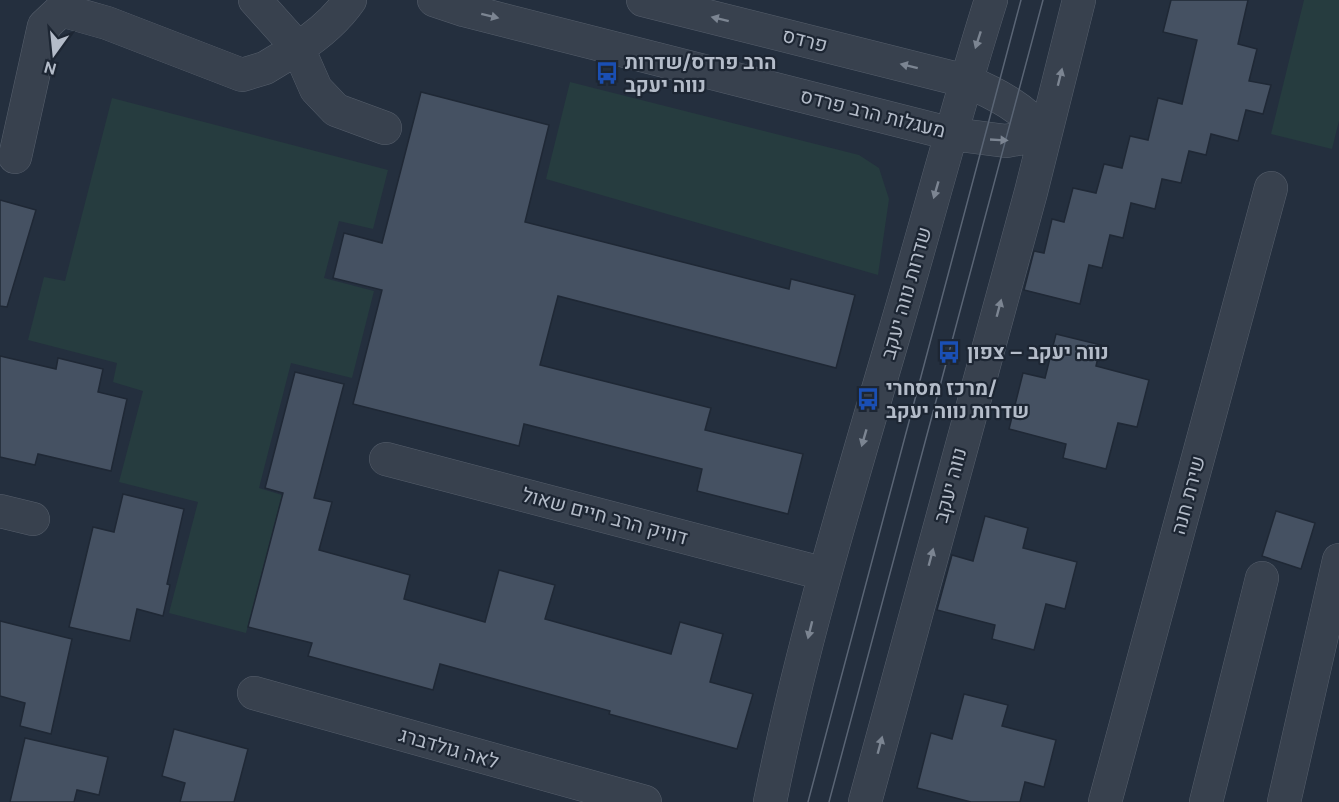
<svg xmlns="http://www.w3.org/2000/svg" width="1339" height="802" viewBox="0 0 1339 802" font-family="'DM Sans',Heebo,sans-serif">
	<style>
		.green { fill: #263c3f }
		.building { fill: #455162; stroke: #1f2835; stroke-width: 1.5 }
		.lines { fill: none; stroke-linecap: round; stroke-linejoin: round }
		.minor-casing { stroke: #565f6c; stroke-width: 34 }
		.minor { stroke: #38414e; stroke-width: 33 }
		.tram { stroke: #5a6575; stroke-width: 1.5 }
		.oneway { fill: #7c8592 }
		.labels { text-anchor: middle; stroke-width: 4.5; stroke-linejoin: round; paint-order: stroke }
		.street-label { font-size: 20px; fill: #b4bcc9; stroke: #1d2633 }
		.poi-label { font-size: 20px; font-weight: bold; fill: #b4bcc9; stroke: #1d2633; text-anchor: start }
	</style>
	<rect width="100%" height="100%" fill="#242f3e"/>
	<path class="green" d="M1304,0H1339V121L1332,149L1271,134Z
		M570,82L859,155L879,168L889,199L878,275L546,179Z
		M112,98L388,170L373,229L339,221L324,278L374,291L352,378L291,363L259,488L282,495L246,633L169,613L198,502L119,482L143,391L113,382L117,363L28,340L44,277L65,281Z"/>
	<path class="building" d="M1171,0H1248L1238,44L1257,49L1249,81L1271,85L1263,114L1246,110L1238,141L1211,134L1206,155L1189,151L1181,183L1162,179L1155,209L1131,203L1123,238L1110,235L1102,268L1089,265L1080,304L1024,290L1034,251L1044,253L1052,219L1064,222L1073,188L1096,193L1104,164L1122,168L1130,136L1148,140L1158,98L1182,104L1197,40L1163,32Z
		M421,92L549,125L525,222L789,289L791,279L855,295L836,368L558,296L540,365L711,408L705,430L803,454L788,514L697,491L702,469L524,424L519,446L353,404L382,290L333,278L344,233L382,243Z
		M0,200L36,210L7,307L0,306Z
		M1056,334L1101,345L1096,366L1149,380L1137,427L1118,423L1106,469L1063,458L1066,444L1009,429L1023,373L1045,378Z
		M0,356L56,369L58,358L103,369L98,392L127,399L111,471L38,454L35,465L0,457Z
		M295,372L344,384L314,498L332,502L319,550L410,575L404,599L485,622L499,570L555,585L545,619L671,654L680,622L723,634L710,682L753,694L737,749L609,714L610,711L440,664L433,690L308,656L312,643L248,627L283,493L265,488Z
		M123,494L184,509L167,584L170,585L163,616L137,609L130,641L69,627L93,527L114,532Z
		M1276,511L1315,523L1301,569L1262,556Z
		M985,516L1028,528L1023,548L1077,562L1065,609L1046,604L1034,650L992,639L995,625L937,610L952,555L973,561Z
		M0,621L72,639L51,734L20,726L25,703L0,696Z
		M964,694L1008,705L1002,726L1056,740L1044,787L1025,782L1020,802H971L917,788L931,733L952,739Z
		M174,729L248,749L234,802H180L185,783L162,776Z
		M25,738L108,757L99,795L77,790L74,802H10Z"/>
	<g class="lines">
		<g class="minor-casing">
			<path id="minor" d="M255,0L298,48C318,35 336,20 350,0
				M434,0L464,10L952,134L1006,141L1045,134
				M643,0L966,81C997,94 1023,108 1045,134
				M15,157L44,26L61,10L107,23L242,75L265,68L298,48L316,89L336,110L385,128
				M386,459L825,574
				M0,511L33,519
				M254,693L645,802
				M770,802C801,647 847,496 891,345C925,230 955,114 991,0
				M865,802L1031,192L1079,0
				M1105,802L1271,188
				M1206,802L1262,578
				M1284,802L1339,560"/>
		</g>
		<use href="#minor" class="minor"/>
		<path class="tram" d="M808,802L1021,0
			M829,802L1043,0"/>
	</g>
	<defs><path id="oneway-solid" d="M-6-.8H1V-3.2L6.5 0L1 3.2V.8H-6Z" transform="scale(1.5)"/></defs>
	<g class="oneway">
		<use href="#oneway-solid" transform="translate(490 16) rotate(14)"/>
		<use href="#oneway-solid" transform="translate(720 19) rotate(-166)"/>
		<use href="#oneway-solid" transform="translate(978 40) rotate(108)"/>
		<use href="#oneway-solid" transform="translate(909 66) rotate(-166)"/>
		<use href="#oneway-solid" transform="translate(1060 77) rotate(-76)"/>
		<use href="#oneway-solid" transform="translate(999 140) rotate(3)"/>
		<use href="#oneway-solid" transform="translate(936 190) rotate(106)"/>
		<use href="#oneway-solid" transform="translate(999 308) rotate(-75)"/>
		<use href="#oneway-solid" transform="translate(864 438) rotate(106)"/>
		<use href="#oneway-solid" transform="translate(931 557) rotate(-75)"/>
		<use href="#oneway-solid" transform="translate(810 630) rotate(104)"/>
		<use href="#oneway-solid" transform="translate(880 745) rotate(-75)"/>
	</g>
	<defs>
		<g id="bus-bare" transform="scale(1.8)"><path d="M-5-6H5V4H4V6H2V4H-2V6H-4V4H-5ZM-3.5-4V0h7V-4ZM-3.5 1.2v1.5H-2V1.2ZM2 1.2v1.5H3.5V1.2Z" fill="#1a4fb4" stroke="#1d2633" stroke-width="2.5" paint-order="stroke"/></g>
	</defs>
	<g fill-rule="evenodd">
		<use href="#bus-bare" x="607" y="73"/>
		<use href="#bus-bare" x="949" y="352"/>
		<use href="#bus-bare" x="868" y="399"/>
	</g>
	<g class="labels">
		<g class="street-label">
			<text transform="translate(805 40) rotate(14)" y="7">פרדס</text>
			<text transform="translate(873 113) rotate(14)" y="7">מעגלות הרב פרדס</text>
			<text transform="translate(906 293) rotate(-74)" y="7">שדרות נווה יעקב</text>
			<text transform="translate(950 485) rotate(-75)" y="7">נווה יעקב</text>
			<text transform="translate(1188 495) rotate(-75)" y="7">שירת חנה</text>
			<text transform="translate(605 516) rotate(15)" y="7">דוויק הרב חיים שאול</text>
			<text transform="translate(449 748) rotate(16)" y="7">לאה גולדברג</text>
		</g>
		<g class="poi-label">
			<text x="625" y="69">הרב פרדס/שדרות<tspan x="625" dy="23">נווה יעקב</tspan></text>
			<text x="967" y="359">נווה יעקב – צפון</text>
			<text x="886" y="395">מרכז מסחרי/<tspan x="886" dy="23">שדרות נווה יעקב</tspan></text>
		</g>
	</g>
	<g transform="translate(54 54) rotate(195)" stroke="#1d2633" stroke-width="4.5" paint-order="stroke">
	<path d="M0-4.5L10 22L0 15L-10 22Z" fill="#b4bcc9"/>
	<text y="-9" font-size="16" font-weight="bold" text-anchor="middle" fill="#b4bcc9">N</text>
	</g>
</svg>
